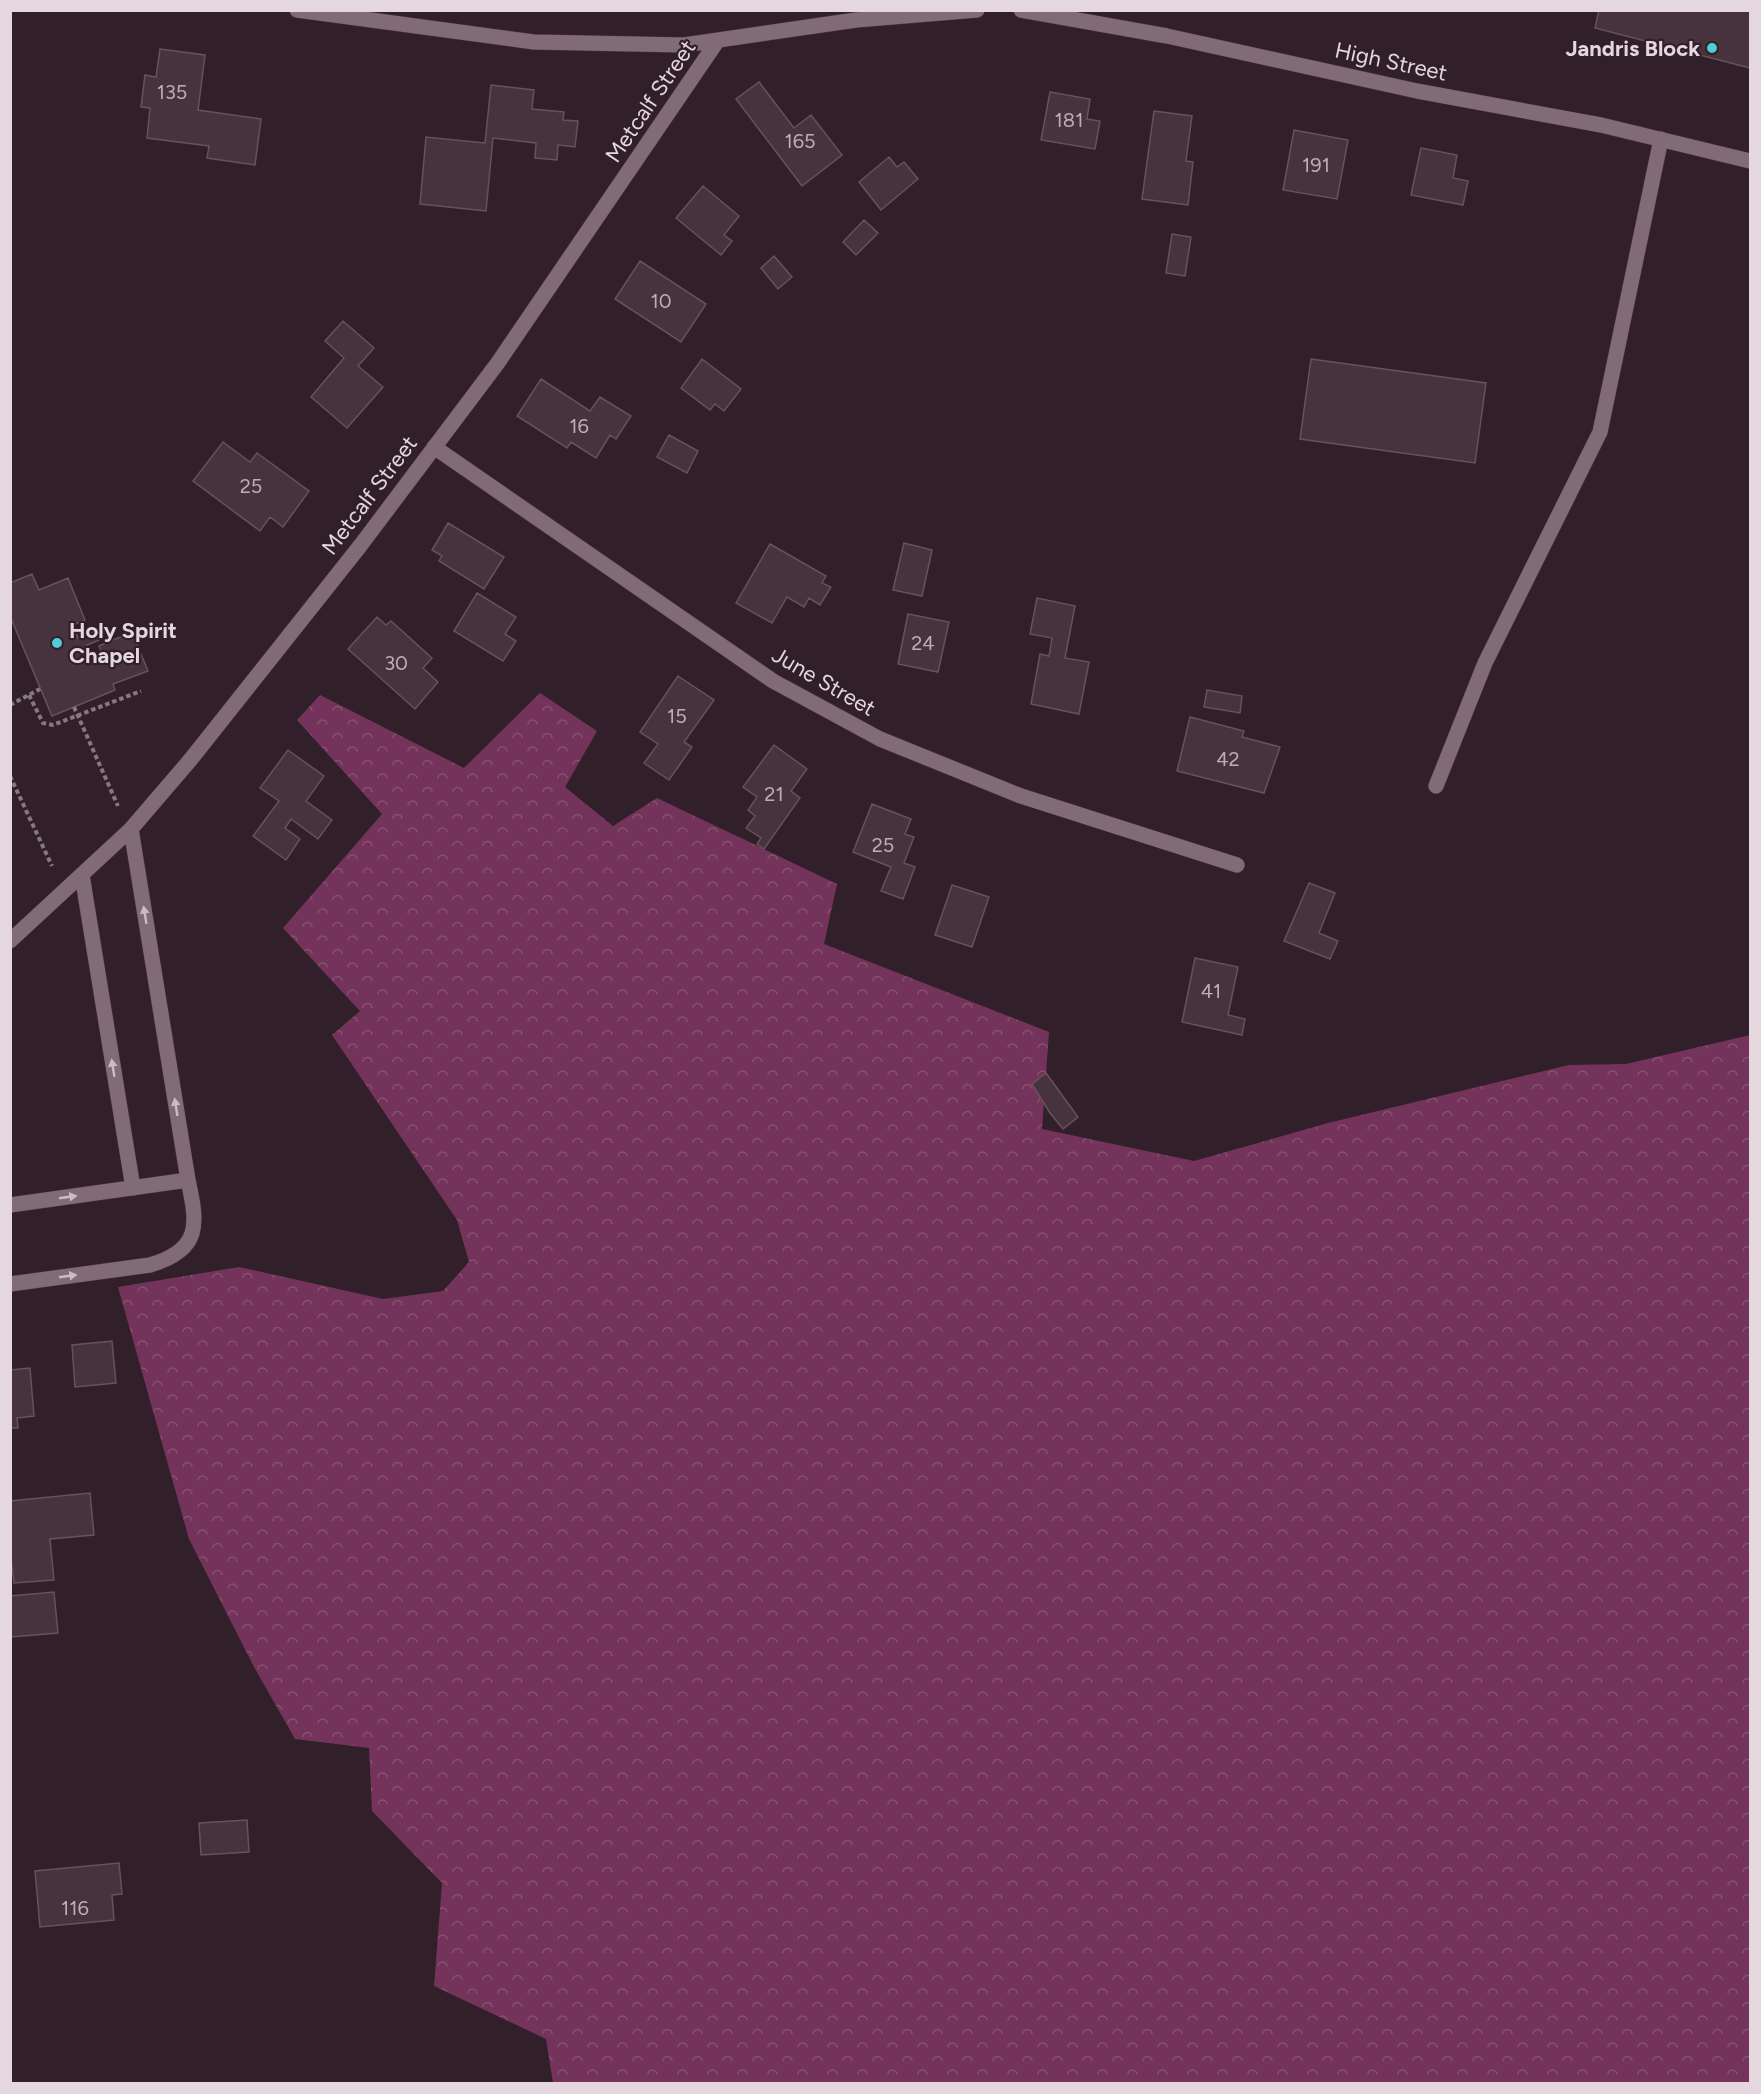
<svg xmlns="http://www.w3.org/2000/svg" width="1761" height="2094" viewBox="0 0 1761 2094" font-family="Figtree,sans-serif">
	<style>
		.forest { fill: url(#forest-crowns) }
		.building { fill: #47333e; stroke: #67515d; stroke-width: 1.5 }
		.lines { fill: none; stroke-linecap: round; stroke-linejoin: round }
		.minor-casing { stroke: #4a3a43; stroke-width: 16 }
		.path { stroke: #877780; stroke-width: 4; stroke-dasharray: 4.5 3; stroke-linecap: butt }
		.minor { stroke: #816b77; stroke-width: 15 }
		.oneway { fill: #cbbcc4 }
		.poi-dot { fill: #51ccd4; stroke: #311f29; stroke-width: 2 }
		.labels { text-anchor: middle; stroke-width: 4.5; stroke-linejoin: round; paint-order: stroke }
		.number-label { font-size: 20px; fill: #bdaeb6 }
		.poi-label { font-size: 22px; font-weight: bold; fill: #e4d7de; stroke: #311f29; text-anchor: end }
		.street-label { font-size: 22px; fill: #e4d7de; stroke: #311f29 }
	</style>
	<defs>
		<pattern id="forest-crowns" width="20" height="18" patternUnits="userSpaceOnUse" patternTransform="scale(1.5)"><rect width="20" height="18" fill="#74335a"/><path d="M2 6a3 3 0 1 1 6 0M12 15a3 3 0 1 1 6 0" fill="none" stroke="#885071"/></pattern>
	</defs>
	<rect width="100%" height="100%" fill="#311f29"/>
	<path class="forest" d="M540,693L597,731L565,787L613,826L657,798L837,884L824,944L1049,1032L1042,1129L1194,1161L1328,1123L1569,1065L1626,1064L1750,1035V2083H553L546,2039L434,1986L442,1883L372,1811L369,1748L295,1739L254,1667L189,1539L118,1287L239,1267L383,1299L443,1291L469,1262L457,1220L332,1035L360,1011L283,928L382,814L297,720L320,695L464,768Z"/>
	<path class="building" d="M1599,10H1750V68L1595,28Z
		M160,49L205,55L198,110L261,119L255,165L207,158L209,146L147,138L150,108L141,107L145,75L156,77Z
		M759,82L794,128L811,115L842,155L802,186L736,99Z
		M491,85L534,90L532,109L564,112L563,120L578,121L575,147L558,145L557,160L535,158L536,143L493,138L486,211L420,204L426,137L485,143Z
		M1050,92L1090,99L1087,119L1100,121L1095,149L1041,140Z
		M1154,111L1192,116L1186,161L1193,162L1188,205L1142,199Z
		M1294,130L1348,140L1337,199L1283,190Z
		M1421,148L1457,155L1453,178L1468,181L1463,205L1411,195Z
		M889,157L897,167L904,162L918,179L881,210L859,182Z
		M703,186L739,216L724,235L732,241L721,255L676,218Z
		M864,220L878,233L856,255L843,242Z
		M1172,234L1191,237L1185,276L1166,273Z
		M774,256L792,277L778,289L761,268Z
		M640,261L706,304L681,342L615,299Z
		M343,321L374,348L358,366L383,387L347,428L311,397L344,358L325,341Z
		M702,359L741,389L724,411L715,404L710,410L681,388Z
		M1311,359L1486,383L1475,463L1300,439Z
		M541,379L590,411L600,397L631,416L616,439L610,435L596,458L571,442L567,448L517,416Z
		M669,435L698,451L687,473L657,457Z
		M223,442L250,462L257,453L309,491L283,527L270,517L260,531L193,481Z
		M448,523L504,557L484,589L439,561L442,556L432,550Z
		M904,543L932,550L922,596L893,590Z
		M770,544L826,576L822,583L831,587L820,605L809,598L804,607L787,597L772,623L736,603Z
		M32,574L39,590L68,578L85,620L73,625L78,638L95,631L99,640L87,645L91,658L102,654L99,646L132,632L148,671L113,684L115,690L52,716L10,616V583Z
		M477,593L516,617L505,634L516,641L503,661L454,631Z
		M1037,598L1075,606L1065,658L1089,662L1079,714L1031,704L1040,654L1049,656L1052,638L1030,634Z
		M908,614L949,622L938,672L898,664Z
		M377,617L386,625L391,621L432,658L423,668L438,682L415,709L348,649Z
		M678,676L714,700L684,742L692,747L669,780L644,763L658,744L640,732Z
		M1207,690L1242,696L1240,713L1204,707Z
		M1190,717L1244,731L1242,737L1280,747L1264,793L1177,771Z
		M774,745L807,769L791,791L800,798L764,849L757,844L761,838L746,828L755,816L748,810L757,797L743,787Z
		M288,750L324,776L306,801L332,820L318,839L291,819L285,828L300,839L286,860L253,836L279,801L260,788Z
		M872,804L911,819L905,834L914,837L904,863L915,867L903,899L881,891L891,867L853,852Z
		M1309,883L1335,893L1319,933L1338,941L1330,959L1284,941Z
		M952,885L989,897L972,947L935,935Z
		M1195,958L1238,967L1228,1015L1245,1019L1242,1035L1182,1022Z
		M1046,1073L1078,1117L1063,1129L1050,1113L1032,1084Z
		M112,1341L116,1383L75,1387L72,1345Z
		M30,1368L34,1416L17,1418L18,1428H10V1370Z
		M90,1493L94,1535L50,1539L54,1580L14,1583L10,1549V1501Z
		M54,1592L58,1633L11,1637L10,1596Z
		M247,1820L249,1852L201,1855L199,1823Z
		M119,1863L122,1894L112,1895L114,1920L40,1927L35,1871Z"/>
	<g class="lines">
		<g class="minor-casing">
			<path id="minor" d="M297,10L534,42L684,45L856,20L977,10
				M1021,10L1167,36L1417,91L1601,125L1750,161
				M434,447L773,681L880,739L1021,796L1237,865
				M1436,786L1485,663L1600,432L1661,139
				M82,875L133,1188
				M10,941L131,829L191,759L360,546L497,364L718,40
				M10,1205L188,1180L131,829
				M10,1284L150,1265C201,1250 198,1225 188,1180"/>
		</g>
		<path class="path" d="M29,695L43,723L53,725L141,691
			M10,705L40,689
			M74,707L118,806
			M10,776L52,866"/>
		<use href="#minor" class="minor"/>
	</g>
	<defs><path id="oneway-solid" d="M-6-.8H1V-3.2L6.5 0L1 3.2V.8H-6Z" transform="scale(1.5)"/></defs>
	<g class="oneway">
		<use href="#oneway-solid" transform="translate(145 915) rotate(-99)"/>
		<use href="#oneway-solid" transform="translate(113 1068) rotate(-99)"/>
		<use href="#oneway-solid" transform="translate(176 1107) rotate(-99)"/>
		<use href="#oneway-solid" transform="translate(68 1197) rotate(-8)"/>
		<use href="#oneway-solid" transform="translate(68 1276) rotate(-8)"/>
	</g>
	<g class="poi-dot">
		<circle cx="1712" cy="48" r="6"/>
		<circle cx="57" cy="643" r="6"/>
	</g>
	<g class="labels">
		<g class="number-label">
			<text x="172" y="99">135</text>
			<text x="1069" y="127">181</text>
			<text x="800" y="148">165</text>
			<text x="1316" y="172">191</text>
			<text x="661" y="308">10</text>
			<text x="579" y="433">16</text>
			<text x="251" y="493">25</text>
			<text x="923" y="650">24</text>
			<text x="396" y="670">30</text>
			<text x="677" y="723">15</text>
			<text x="1228" y="766">42</text>
			<text x="774" y="801">21</text>
			<text x="883" y="852">25</text>
			<text x="1211" y="998">41</text>
			<text x="75" y="1915">116</text>
		</g>
		<g class="poi-label">
			<text x="1700" y="56">Jandris Block</text>
			<text x="69" y="638" text-anchor="start">Holy Spirit<tspan x="69" dy="25">Chapel</tspan></text>
		</g>
		<g class="street-label">
			<text transform="translate(1391 61) rotate(12)" y="8">High Street</text>
			<text transform="translate(650 101) rotate(-56)" y="8">Metcalf Street</text>
			<text transform="translate(369 495) rotate(-53)" y="8">Metcalf Street</text>
			<text transform="translate(824 681) rotate(30)" y="8">June Street</text>
		</g>
	</g>
	<rect width="1761" height="2094" fill="none" stroke="#e4d7de" stroke-width="24"/>
</svg>
